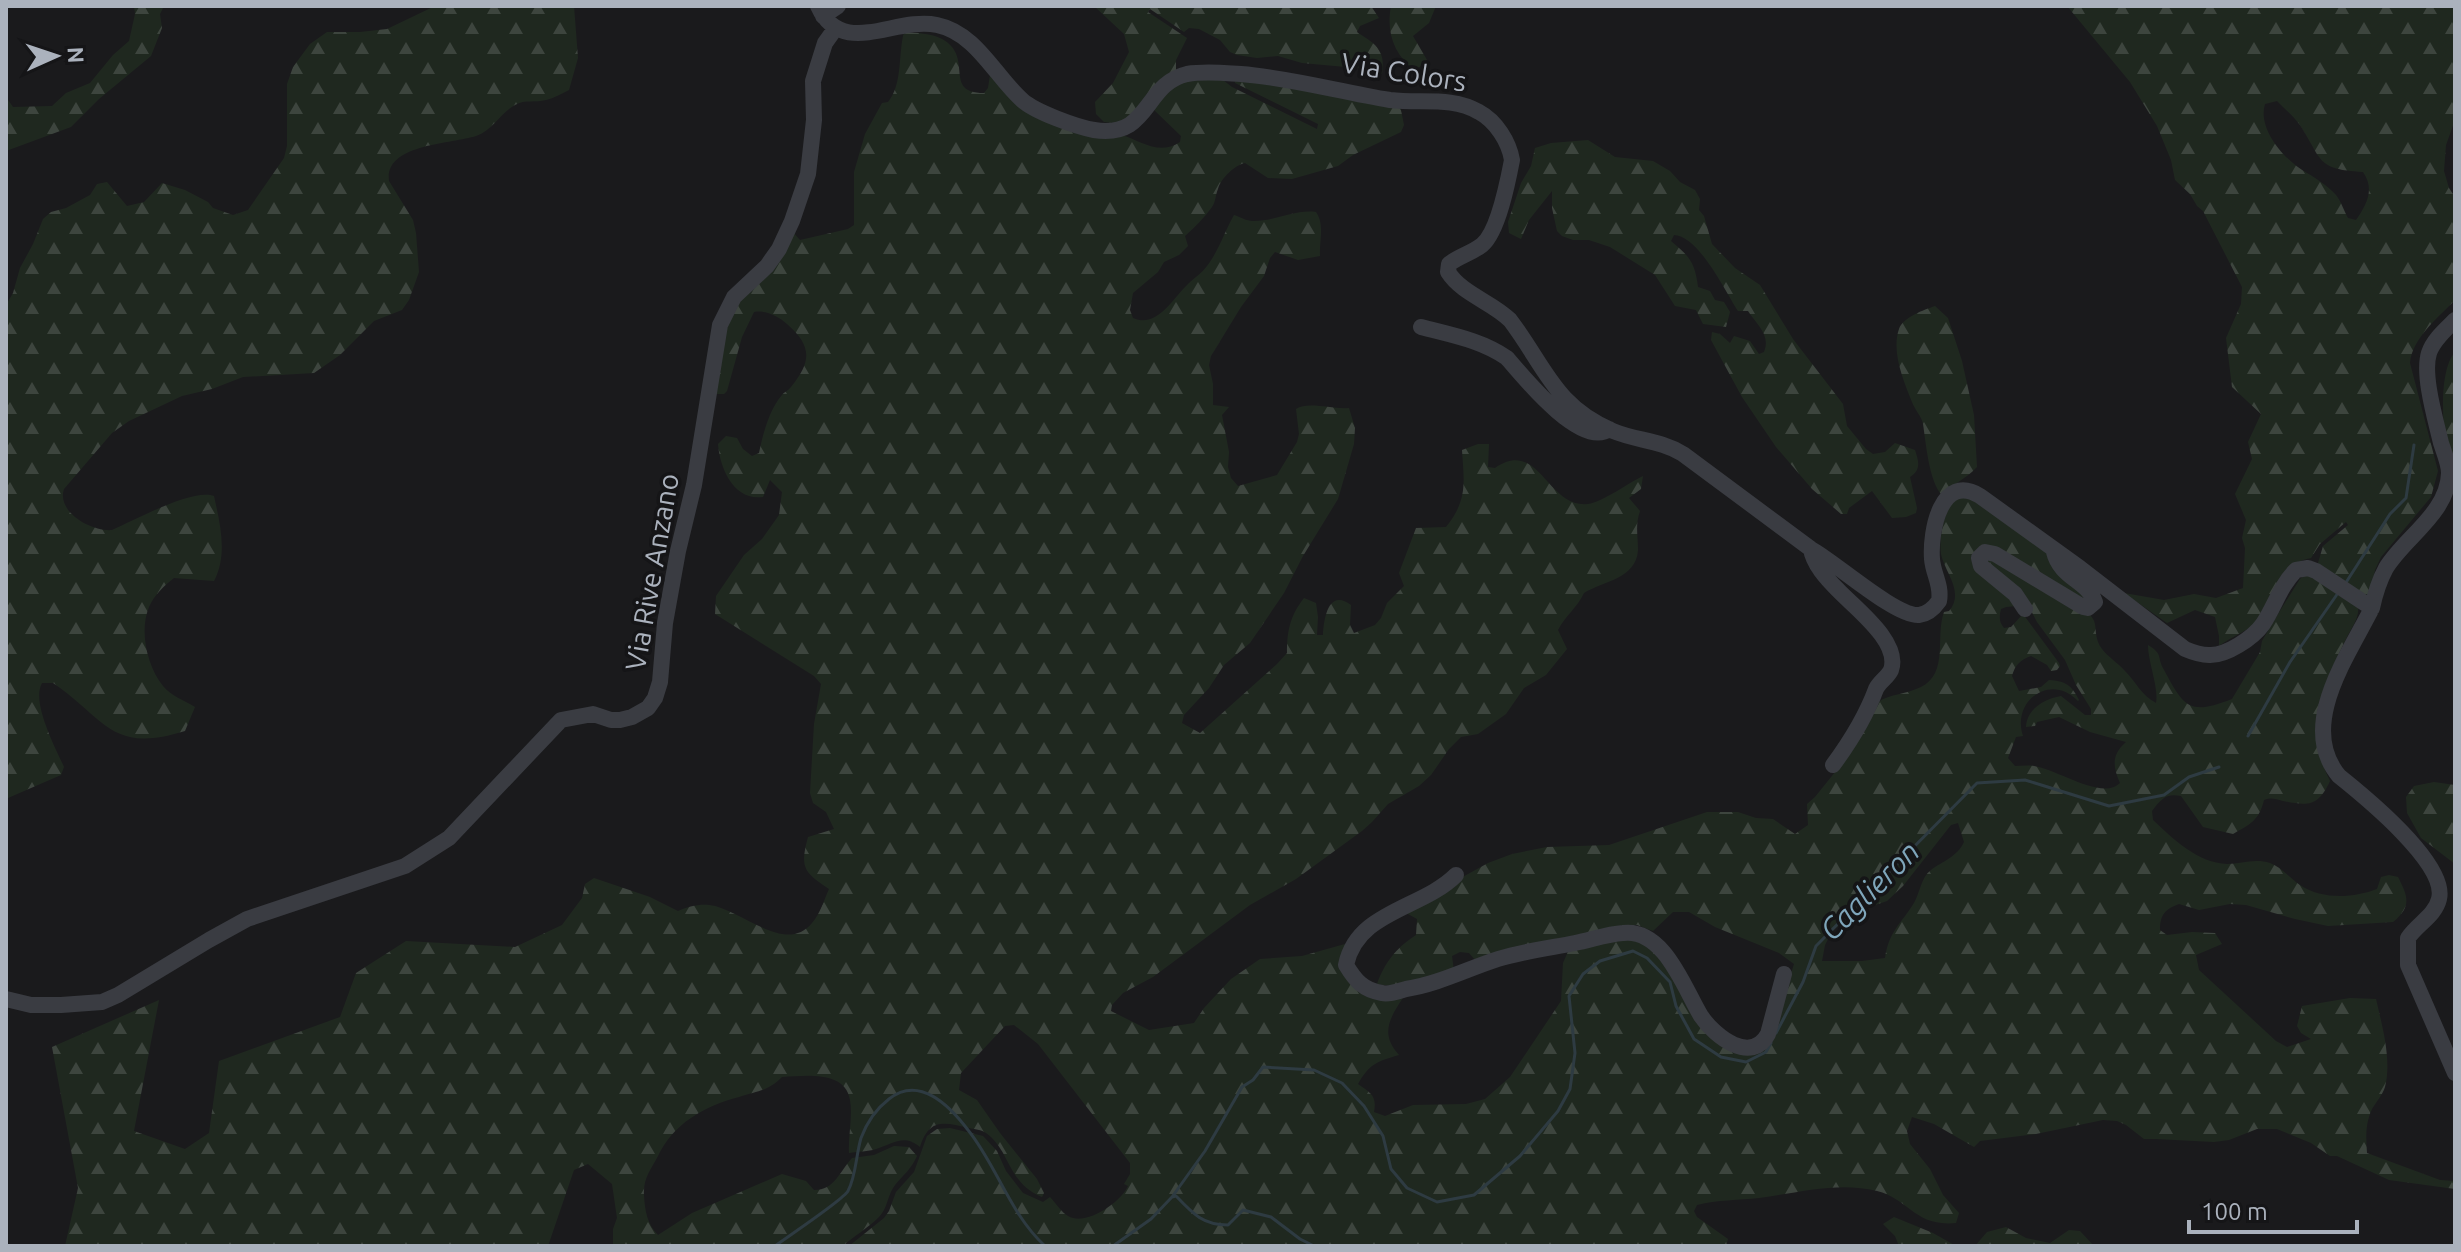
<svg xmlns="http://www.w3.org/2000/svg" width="2461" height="1252" viewBox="0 0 2461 1252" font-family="Ubuntu,sans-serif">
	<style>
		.forest { fill: url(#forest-firs); fill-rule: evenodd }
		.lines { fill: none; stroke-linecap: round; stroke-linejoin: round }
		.stream { stroke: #2e3b42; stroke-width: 3 }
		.minor { stroke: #3a3c42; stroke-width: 16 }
		.labels { text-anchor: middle; stroke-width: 7; stroke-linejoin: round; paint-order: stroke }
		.street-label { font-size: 28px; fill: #abb2bd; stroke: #151517 }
		.water-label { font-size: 30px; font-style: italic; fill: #7fa6bb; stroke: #151517 }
	</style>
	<defs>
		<pattern id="forest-firs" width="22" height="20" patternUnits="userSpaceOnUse" patternTransform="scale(2)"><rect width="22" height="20" fill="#1f281f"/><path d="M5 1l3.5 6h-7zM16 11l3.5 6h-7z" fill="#3d453e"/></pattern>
	</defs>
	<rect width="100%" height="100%" fill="#1a1a1c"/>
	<path class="forest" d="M134,6H164L160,14L162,28L151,56L99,99L71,127L6,151V97L13,107L52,106L66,93L90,83L113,55L129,41L135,14Z
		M435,6H574L578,58L569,90C561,94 554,98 546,100C535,103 525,99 515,105C500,113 493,130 476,136C451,144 384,144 389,181L413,220L416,233L419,272L409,300L402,310L374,321L340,355L314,373L243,377L212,389L182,396L129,421L112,433L64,489C56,512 92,532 112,530C135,520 193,488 214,496C220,524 228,554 214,581L174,578C164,586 155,594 149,607C139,631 147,666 163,686C171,696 184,700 195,707L185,731C111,754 107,720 53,683H42C31,702 55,747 64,767L61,775L8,798L6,801V305L13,293L20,268L33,244L43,219L51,212L66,208L90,195L97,184L107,182L127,206L144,202L162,183L185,190L208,202L213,208L233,215L248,210L284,158L287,146V84L293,67L310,44L327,32H360L387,29Z
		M1094,6H1371L1379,18L1360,26L1357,32C1375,44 1386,49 1382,74L1368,69L1302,63L1278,56L1257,58L1237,55L1230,52L1220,40L1199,29L1189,28L1184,32L1150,9L1148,12L1187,38L1176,60V71L1124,124L1104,122L1096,114L1095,102L1113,83L1129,52L1124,34Z
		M1391,6H1436L1429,23L1413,36L1427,60L1415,71C1394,54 1386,33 1391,6Z
		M2067,6H2455V120L2446,145L2444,171L2449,188L2455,197V300C2439,317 2412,338 2410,363L2438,471L2431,497L2381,557L2375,570L2370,596L2362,598L2320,569L2318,563L2323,546L2348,525L2346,522L2320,544L2311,558C2276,564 2280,596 2261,618C2249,631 2232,636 2219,646V636L2215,617L2195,610L2167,623L2124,593L2164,600L2194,594L2216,598L2243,588L2245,548L2242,538L2246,520L2235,494L2252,459L2248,442L2261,414L2232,387L2226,338L2241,304L2242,287L2203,211L2197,206L2190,194L2175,180L2171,160L2157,126L2130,82ZM2277,101C2285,109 2294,117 2300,125C2323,161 2316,169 2363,172C2375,189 2367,204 2356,220L2348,218C2344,211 2341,201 2336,195C2329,187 2317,179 2307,173C2285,161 2257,129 2265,104Z
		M904,32C916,33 931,33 942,39C975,57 942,93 984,93L988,88L990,75H993C1002,83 1009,93 1019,101C1037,116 1064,125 1086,131C1098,134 1113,132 1122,135C1141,141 1159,156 1180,142L1181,136L1153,109L1179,81L1204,75L1219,77L1232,87L1317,129L1318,124L1235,83L1234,78L1280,81L1400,105L1404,125L1401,132L1353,155L1338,166L1292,179L1268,178L1245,163C1235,165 1221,178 1218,189C1215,196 1216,201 1212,207C1204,218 1195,227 1185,236L1188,246L1179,255L1164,262L1158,272L1133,293L1130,310L1133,318C1157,329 1173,298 1188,284C1194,278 1202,273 1207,266C1218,252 1225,231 1234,215C1240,217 1247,221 1252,221C1274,222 1295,209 1316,212C1325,225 1319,241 1320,256L1298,260L1275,252L1270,258L1264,276L1241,307L1211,356L1209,365L1213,384V405L1229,407L1222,415L1229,452L1228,467L1231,478L1238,486L1277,475L1297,442L1299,434L1296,409C1309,401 1333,410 1349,408L1355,428L1354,444L1338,499L1303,556L1284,593L1250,643L1224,665L1209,688L1184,715L1182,723L1200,733L1277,664L1287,653C1287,631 1290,616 1304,598L1316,603L1318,617L1317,635H1323C1324,619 1328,588 1351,605L1350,625L1354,633L1375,625L1381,618L1387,603L1404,586L1399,573L1416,528L1446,527C1468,500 1464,482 1462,450L1478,444H1489L1488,467L1495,468C1539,437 1547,509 1588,504C1603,502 1628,483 1643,476L1641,489L1629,498L1640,511C1635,525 1638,536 1638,550C1636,579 1603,581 1584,593C1577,608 1565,616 1558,630L1567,649L1546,675L1524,688L1506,714L1478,734L1461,737L1449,749L1431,775L1419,786L1388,804L1372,822L1362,831L1296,879L1250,905L1153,977L1123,993L1112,1005L1111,1011L1149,1030L1194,1023L1204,1008L1231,979L1260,959L1302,956L1345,944C1348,951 1348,955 1350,962C1358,990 1383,991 1408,990C1393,1014 1377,1031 1399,1055C1378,1061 1369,1064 1358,1084C1371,1093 1377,1096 1374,1112L1385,1116L1413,1105L1466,1104L1485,1099L1510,1077L1561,1001L1563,963L1570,947L1578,943L1576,942C1595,936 1618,926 1637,929C1647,931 1652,936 1658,942C1665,950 1673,957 1679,966C1699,1000 1716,1060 1770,1040L1794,964L1779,953L1715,927L1689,912H1673L1653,931L1637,925L1618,926L1557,942L1517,948L1477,962L1469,953L1460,952L1452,956L1454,971C1429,982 1404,989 1377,984C1385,962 1396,948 1416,935L1417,919L1408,914L1392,911L1439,890L1488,863L1512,854L1547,847L1609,845L1707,812H1738L1756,818L1773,819L1795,834L1808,825L1807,804L1815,797L1852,751L1878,702C1890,694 1907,694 1921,687C1949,673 1935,637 1944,612L1949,611C1965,592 1945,573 1941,554C1939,539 1943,519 1950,506C1953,498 1959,492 1968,494C1983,497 2034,540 2049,551C2051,570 2074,585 2087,597L2086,603L2081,604L2011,561L1996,546L1982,548L1972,558L1974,569L2000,587L2018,603L2016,606L2006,607L2001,609C1999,617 1999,622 2004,628L2011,627L2023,614L2059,663L2060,666L2057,670L2051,671L2047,665L2031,656C2020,660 2015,665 2012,676L2019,691L2041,687L2049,680C2065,681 2072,685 2079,700L2078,701C2051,672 2011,701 2023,736L2016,737L2008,758L2015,766C2021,766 2028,765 2034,766C2057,769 2102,801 2120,783C2113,767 2111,755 2126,742L2090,732L2059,717L2037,722L2035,726L2026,727C2027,709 2044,699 2061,696L2085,715H2091V709L2076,685L2065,660L2037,622L2028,605L2016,590L1985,563L1987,556H1993L2078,609C2105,618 2089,631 2102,649C2108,657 2118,663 2125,671C2136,682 2141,695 2156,703C2159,688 2148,662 2148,645C2164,655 2156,656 2164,670C2184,707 2189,716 2232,699L2260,652L2262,641L2278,614L2300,579L2307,573L2316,576L2358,605C2360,618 2351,628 2346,639C2321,691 2302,725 2330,781C2318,807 2308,806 2283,801C2275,799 2272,797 2264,800C2259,821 2250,824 2233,834L2203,827L2181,796C2166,793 2161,799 2152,811L2153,820C2173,839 2198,863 2227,864C2242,864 2254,858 2270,863C2281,867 2290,878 2300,885C2322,900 2354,898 2377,889L2381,877L2389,875L2398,877C2408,897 2412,906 2393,922L2328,926L2295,919L2246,905L2230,904L2199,910L2179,904C2165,909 2160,915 2160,930L2167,935L2192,932L2215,933L2222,944L2196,955L2199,970L2276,1041L2287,1047L2311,1039L2301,1033L2297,1026L2302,1006L2350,998L2376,999C2382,1026 2392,1059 2385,1087C2382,1096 2376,1102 2372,1109C2365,1124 2366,1138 2367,1153L2440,1180L2455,1181V1189L2389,1180L2337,1156H2330L2311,1143L2277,1129H2257L2229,1140L2214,1142L2156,1139H2144L2126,1125L2117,1121L2103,1120L2036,1134L1980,1141L1974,1147L1934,1124L1912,1117L1907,1131L1910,1144L1930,1169L1943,1195L1959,1213L1956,1223C1915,1227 1909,1199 1877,1191C1839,1181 1797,1193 1759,1198C1738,1200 1717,1200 1697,1205L1694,1211L1697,1217L1728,1239L1726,1246H849L884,1218L889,1211L896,1192L914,1172L927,1136L937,1129L950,1128L983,1136L997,1151L1006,1171L1023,1193L1043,1202L1050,1197C1055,1202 1062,1213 1068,1216C1086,1227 1121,1202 1128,1186L1124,1184L1130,1174V1163L1038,1044L1014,1025L1005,1026L961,1073L959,1090L977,1100L1000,1133L1037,1179L1044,1193L1042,1197C1007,1183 1011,1151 986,1133C982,1130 974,1129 969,1128C944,1122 929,1118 920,1147C904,1133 892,1144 876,1149C868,1152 858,1151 849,1153C848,1136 853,1116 850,1100C845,1070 805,1076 782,1077C768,1091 758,1091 739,1097C704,1106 673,1124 658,1156C650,1171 643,1178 644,1196C645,1211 647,1224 658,1235L692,1213L782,1174L806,1181L814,1190C835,1190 839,1172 852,1158L874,1155L894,1146L909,1147L917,1156C909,1173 902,1175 893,1188C887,1198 887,1209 879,1217C868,1228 854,1236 843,1246H613V1229L617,1218L612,1184L588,1164L574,1170L548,1246H65L78,1188L52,1047L159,1000L134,1131L185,1149L209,1133L219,1061L340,1017L356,973L406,941L515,947L562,925L582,898L585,884L594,878L650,897L678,911C687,907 698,904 709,905C740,908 785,956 812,923C820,914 824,900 829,889C803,872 800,867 808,837L834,829L826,812L813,803L810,793L814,724L821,684L814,676L715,614L716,596L744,555L762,539L779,515L782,492L770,480L763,497C734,501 720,469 718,444L726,436L737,438L743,449L752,456L759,453C763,434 769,410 782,395C784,392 788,391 791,387C812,361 812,346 787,324C778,316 766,310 754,312L742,337L727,391L724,394H715L726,327L738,301L751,284L777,261L791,230L800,240L848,229L854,225V172L865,134L882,103L888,102C903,84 898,54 904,32ZM1958,823L1964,842C1957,857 1943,861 1931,870C1921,877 1920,893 1914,903C1901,924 1889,931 1885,958L1862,961H1822L1825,945L1832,931L1858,911L1887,901L1903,886L1951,825Z
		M1588,140L1615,157L1653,161L1670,171L1680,182L1695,190L1700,199L1699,210L1704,216L1712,244L1735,268L1760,285L1793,339L1843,404L1847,426L1866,449L1873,454L1885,452L1895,443L1915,450C1919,462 1921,470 1910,477L1917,508L1916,513L1906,517L1892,518L1872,491L1849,508L1847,514H1841L1812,489L1776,447L1742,397L1711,340L1712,332L1720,334L1730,343L1734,336L1750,341L1759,354L1764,352C1771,335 1757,325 1748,311H1738C1725,291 1699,236 1674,235L1671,241C1689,256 1695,262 1698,287L1710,291L1715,300L1724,302L1730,312L1726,327L1703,324L1696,310L1675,306L1655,275L1610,247L1589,240H1573L1562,236L1557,231L1552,208V191L1529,220L1521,239L1509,233L1508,222L1521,183L1531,166L1535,148L1551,143Z
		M1935,306L1948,318L1962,361L1974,415L1977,467C1966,479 1952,484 1942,495C1929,482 1926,443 1923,424C1922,417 1915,410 1912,402C1904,382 1891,352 1899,329C1903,317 1924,310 1935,306Z
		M2455,352V489C2445,460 2434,376 2455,352Z
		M2434,782L2455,785V864L2421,838L2407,813L2406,797L2414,786Z
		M1894,1217L1933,1233L1956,1246H1899L1895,1236L1883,1224Z
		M2006,1227L2026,1238L2050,1243L2069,1230L2080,1231L2094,1246H1975L1987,1232Z"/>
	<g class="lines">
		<path class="stream" d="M2345,584L2390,514L2406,498L2414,445
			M2248,736L2290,662L2338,593
			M1776,1033L1803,982L1816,946L1977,783L2025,780L2109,806L2164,795L2189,777L2219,767
			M1172,1197L1205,1151L1242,1087L1253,1080L1263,1067L1314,1070L1342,1083L1364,1106L1383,1136L1391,1169L1407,1188L1437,1202L1474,1195L1520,1156L1558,1111L1570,1089L1575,1053L1569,996L1583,974L1600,961L1633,951L1647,958L1670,982L1676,1006L1694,1039L1721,1057L1746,1062L1766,1052L1771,1043
			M775,1246C787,1237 843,1200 848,1191C856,1176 856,1155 861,1138C867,1122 876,1109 889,1099C919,1075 949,1105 968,1130C997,1166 1010,1214 1045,1246
			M1113,1246L1151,1219L1172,1197L1176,1196C1193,1214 1203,1225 1228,1225L1243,1210L1271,1217L1300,1239L1314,1246"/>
		<path class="minor" d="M818,6C842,59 895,16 937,25C976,33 995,76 1022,100C1035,112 1077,127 1094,130C1151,139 1143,84 1187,74C1205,71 1223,73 1241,74C1292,78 1340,92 1390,100C1421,104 1451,96 1479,112C1496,121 1509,142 1512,160C1508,181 1498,232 1482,245C1472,253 1459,256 1449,264L1448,272C1462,294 1492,302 1510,320C1545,366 1554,406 1613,431C1637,441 1660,440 1683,454L1811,549C1835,562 1896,617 1919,615C1928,614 1934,608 1939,601C1942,585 1933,574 1932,559C1930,531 1941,472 1980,496L2080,568L2185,649C2192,652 2200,655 2209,655C2226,656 2253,638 2263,624C2275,606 2280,586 2296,570L2308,568L2316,571L2372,608C2348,656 2297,726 2339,776C2364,796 2448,864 2439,899C2435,916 2417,924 2408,938V965L2455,1073
			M823,16L838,6
			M1421,327C1451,335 1481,340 1507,358C1524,378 1582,449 1609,429
			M1811,549C1813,564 1827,579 1838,590C1855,608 1901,642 1891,670C1888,677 1879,682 1876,689C1866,716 1850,742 1833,765
			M2372,608C2375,594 2379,581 2386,568C2405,537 2448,513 2449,473C2449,464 2444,452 2441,443C2436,421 2422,375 2429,353C2433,340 2446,329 2455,320
			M2025,609L2015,594L1981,566L1979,558L1985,552L1995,554L2083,607L2088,608L2095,602C2088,581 2060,578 2054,552
			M1456,875C1422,909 1357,911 1346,965C1355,980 1363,990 1382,993C1390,995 1398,991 1406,989C1438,984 1467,969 1498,959C1524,951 1549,948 1575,943C1591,940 1607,934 1623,933C1664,928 1684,988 1701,1016C1715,1037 1752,1065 1768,1034L1784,974
			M6,999L31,1005H61L102,1002L118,995L209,940L247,919L405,866L449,838L561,720L593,714L611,720H620L632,717L648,708L655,698L660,682L665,623L678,551L694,485L720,325L734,297L767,266L779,249L792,221L808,174L814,120L813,81L825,43L835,29"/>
	</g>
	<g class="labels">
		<g class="street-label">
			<text transform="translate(1404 72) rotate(9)" y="10">Via Colors</text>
			<text transform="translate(652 572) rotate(-80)" y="10">Via Rive Anzano</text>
		</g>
		<g class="water-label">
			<text transform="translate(1870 891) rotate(-45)" y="10">Caglieron</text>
		</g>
	</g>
	<rect width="2461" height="1252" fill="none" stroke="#abb2bd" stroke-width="16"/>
	<g transform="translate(56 56) rotate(87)" stroke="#151517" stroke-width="6" paint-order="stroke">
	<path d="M0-6L14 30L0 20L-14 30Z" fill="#abb2bd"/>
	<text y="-12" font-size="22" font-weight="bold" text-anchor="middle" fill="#abb2bd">N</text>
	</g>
	<path d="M2189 1220v12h168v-12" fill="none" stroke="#abb2bd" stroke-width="4"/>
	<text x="2201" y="1220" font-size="24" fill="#abb2bd" stroke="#151517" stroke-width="6" paint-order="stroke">100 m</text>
</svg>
